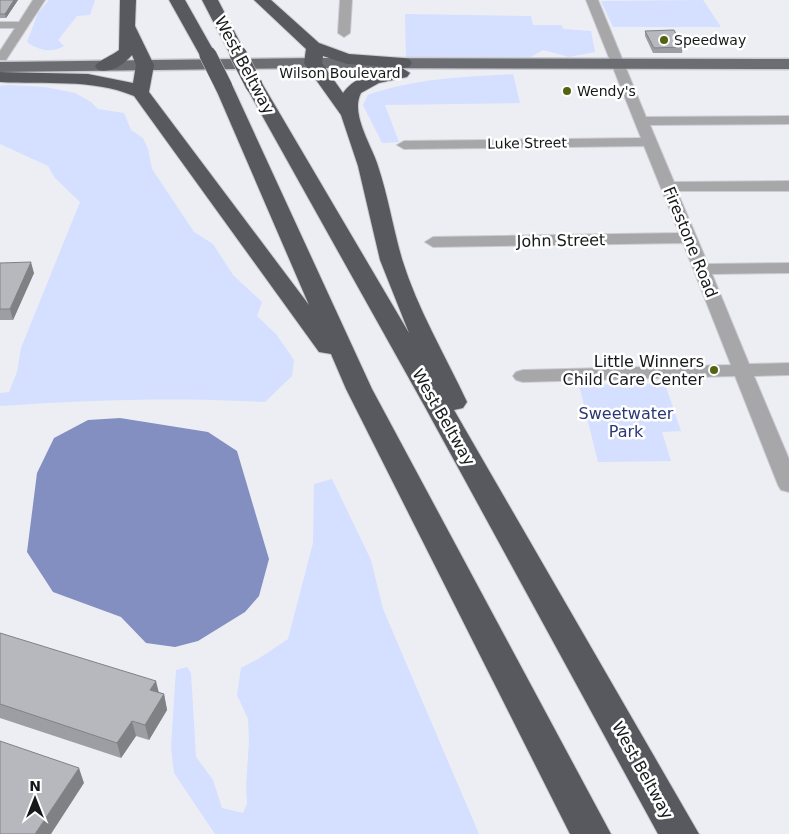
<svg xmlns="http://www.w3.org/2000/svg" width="789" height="834" viewBox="0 0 789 834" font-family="'DejaVu Sans',sans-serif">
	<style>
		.green { fill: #d5dfff }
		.water { fill: #828fc0 }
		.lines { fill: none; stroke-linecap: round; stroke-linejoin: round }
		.minor-casing { stroke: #caccd1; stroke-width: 2 }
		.major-casing { stroke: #caccd1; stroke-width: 3 }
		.highway-casing { stroke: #caccd1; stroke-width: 2 }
		.minor { fill: #a7a7aa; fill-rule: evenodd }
		.major { fill: #6c6d72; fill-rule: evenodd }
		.highway { fill: #57595e; fill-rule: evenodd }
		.highway-bridge-casing { stroke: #caccd1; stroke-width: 18; stroke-linecap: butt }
		.highway-bridge { stroke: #57595e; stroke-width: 17 }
		.wall { fill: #9d9ea3 }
		.shaded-wall { fill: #7f8185 }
		.building { fill: #b6b8be; stroke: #7f8185 }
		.poi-dot { fill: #51640f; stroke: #fff; stroke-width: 2 }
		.labels { text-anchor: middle; stroke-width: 5; stroke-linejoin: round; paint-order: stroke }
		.far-poi-label { font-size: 14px; fill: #17181a; stroke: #fff; text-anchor: start }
		.far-street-label { font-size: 14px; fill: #17181a; stroke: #fff }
		.street-label { font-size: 16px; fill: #17181a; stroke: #fff }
		.poi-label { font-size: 16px; fill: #17181a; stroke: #fff; text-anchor: end }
		.park-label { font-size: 16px; fill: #2c3874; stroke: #fff }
	</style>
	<rect width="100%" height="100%" fill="#eceef4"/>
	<path class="green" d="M49,0H95L90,15L77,16L58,40L64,46C50,54 39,50 27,42L38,13Z
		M703,0L721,27H613L601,1Z
		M405,14L531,16L533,25H561L564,29L591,31L595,52L569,57L543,50L529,58H406Z
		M513,74L520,103L385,105L399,142L382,143L363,105L368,95C414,78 465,77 513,74Z
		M8,85L45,87L75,93L91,102L98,109L124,113L131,130L143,138L148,149L152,169L194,232L213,244L233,275L262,302L257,316L276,334L294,360L292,376L265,402C176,397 89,400 0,406V393L9,392L17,372L21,348L80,202L55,178L48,166L0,144V86Z
		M665,384L681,431L662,432L671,461L598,462L579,385Z
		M332,479L371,560L383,609L479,834H215L174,773L171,747L176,670L187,667L191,673L196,757L213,780L222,808L243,813L247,804L246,786L249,741L248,719L237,695L241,668L258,659L288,639L313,543L314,484Z"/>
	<path class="water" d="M120,418L208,432L237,451L269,559L259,596L245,612L198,641L175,647L146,643L121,617L53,592L27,552L37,473L54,438L88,420Z"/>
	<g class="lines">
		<g class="minor-casing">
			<path id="minor" d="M33,0H45L6,60H0V51L15,28H0V22H19Z
				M340,0H352L350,33L344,37L338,33Z
				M586,0H598L646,117L789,116V124L650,125L674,182L789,181V191H677L708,264L789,263V273L712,274L749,364L789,363V375L754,376L789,459V492L781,490L778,485L735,376L523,382L516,380L513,376L516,372L523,370L731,365L683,243L433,247L425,242L433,237L679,233L644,146L404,149L397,145L404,141L641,138Z"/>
		</g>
		<g class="major-casing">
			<path id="major" d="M313,58L789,59V69L313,68L0,72V62Z"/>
		</g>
		<g class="highway-casing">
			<path id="highway" d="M120,0H136L135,26L154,65L149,92L309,305L215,87L218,83H230L233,87L372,389L611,834H570L346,389L331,354L319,352L134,96C91,78 45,85 0,82V72L88,74L133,83L136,65L132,55C123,65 112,73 98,70L95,66C100,59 112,56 119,50Z
				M169,0H185L216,55L214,59H202Z
				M202,0H218L246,54L244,58H232Z
				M254,0H271L319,43L349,54L403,58L409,59L412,63L409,67L402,68L410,73L407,77L379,83L361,93C350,114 372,146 378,166C388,196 393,228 402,259C417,308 445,355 467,402L463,408L454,410L699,834H658L425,407L245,85L248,81H260L263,85L409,333L380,260L358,166L341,115L304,63L306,49ZM323,56L347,64L400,68C380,73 356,74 343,93L322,63Z"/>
		</g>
		<use href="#minor" class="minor"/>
		<use href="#major" class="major"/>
		<use href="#highway" class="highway"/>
		<g class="highway-bridge-casing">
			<path id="highway-bridge" d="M238,54L254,85
				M208,55L224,87"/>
		</g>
		<use href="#highway-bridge" class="highway-bridge"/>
	</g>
	<path class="wall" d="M0,0H18L6,18H0Z
		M645,31L683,47L682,53H653L645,36Z
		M0,263L34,273L13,320H0Z
		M0,633L164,694L167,710L149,740L136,736L121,758L0,718Z"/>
	<path class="shaded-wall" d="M14,0H18L6,18L5,14Z
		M31,262L34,273L13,320L10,309Z
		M156,681L160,697L150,690Z
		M164,694L167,710L149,740L145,725Z
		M132,721L136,736L121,758L117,743Z
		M79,768L84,783L51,834H35Z"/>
	<path class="building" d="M0,0H14L5,14H0Z
		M674,30L683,47L654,48L645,31Z
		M31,262L10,309H0V263Z
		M0,633L156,681L150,690L164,694L145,725L132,721L117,743L0,704Z
		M0,741L79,768L35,834H0Z"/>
	<g class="poi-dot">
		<circle cx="664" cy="40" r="5"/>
		<circle cx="567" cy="91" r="5"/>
		<circle cx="714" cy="370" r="5"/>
	</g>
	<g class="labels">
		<g class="far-poi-label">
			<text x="674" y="45">Speedway</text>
			<text x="577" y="96">Wendy's</text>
		</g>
		<g class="far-street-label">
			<text x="340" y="78">Wilson Boulevard</text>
			<text transform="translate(527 143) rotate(-1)" y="5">Luke Street</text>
		</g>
		<g class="street-label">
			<text transform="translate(245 65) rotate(62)" y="6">West Beltway</text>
			<text transform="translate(561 240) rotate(-1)" y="6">John Street</text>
			<text transform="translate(691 242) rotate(68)" y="6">Firestone Road</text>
			<text transform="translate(444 417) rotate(60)" y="6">West Beltway</text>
			<text transform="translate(643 770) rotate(61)" y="6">West Beltway</text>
		</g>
		<g class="poi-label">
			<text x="704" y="367">Little Winners<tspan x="704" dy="18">Child Care Center</tspan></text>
		</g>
		<g class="park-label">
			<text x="626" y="419">Sweetwater<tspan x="626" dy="18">Park</tspan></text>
		</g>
	</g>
	<g transform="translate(35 799)" stroke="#ffffff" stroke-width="4" paint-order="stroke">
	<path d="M0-4L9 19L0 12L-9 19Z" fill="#17181a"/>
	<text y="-8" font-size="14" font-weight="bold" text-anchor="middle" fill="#17181a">N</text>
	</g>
</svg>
